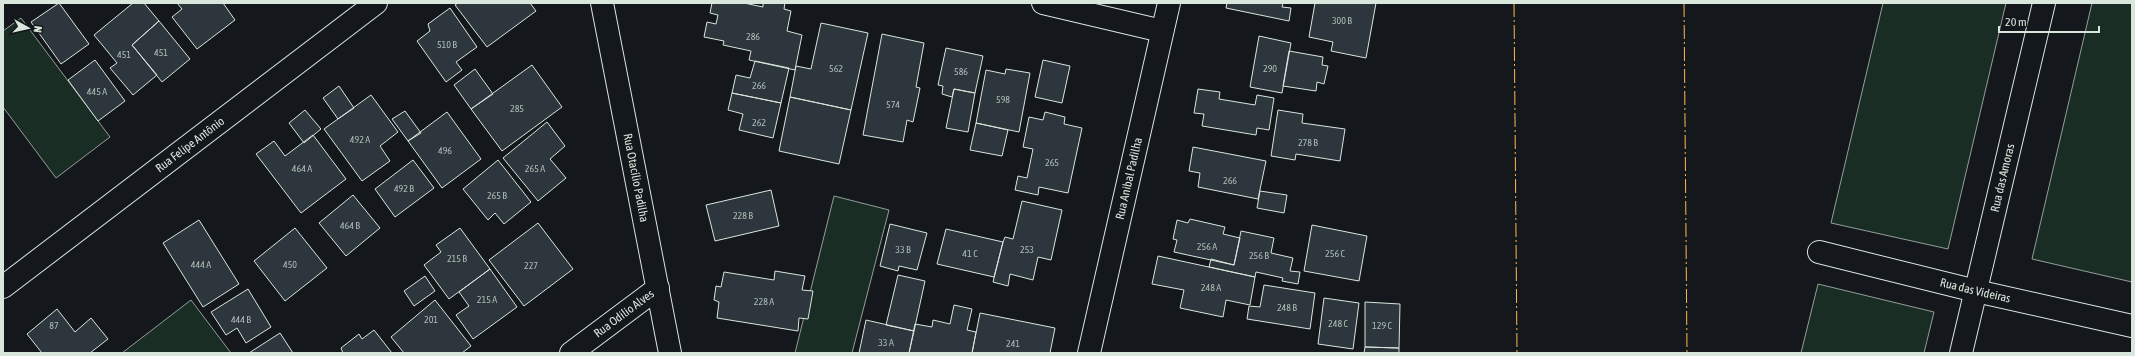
<svg xmlns="http://www.w3.org/2000/svg" width="2135" height="356" viewBox="0 0 2135 356" font-family="'Asap Condensed',sans-serif">
	<style>
		.green { fill: #1a2d24; stroke: #939e99 }
		.building { fill: #2c363c; stroke: #d8e6dc }
		.lines { fill: none; stroke-linecap: round; stroke-linejoin: round }
		.minor-casing { stroke: #d8e6dc; stroke-width: 24 }
		.minor { stroke: #14181c; stroke-width: 22 }
		.power { stroke: #ffb74d; stroke-width: 1; stroke-dasharray: 14 3 2 3; stroke-linecap: butt }
		.labels { text-anchor: middle; stroke-width: 3; stroke-linejoin: round; paint-order: stroke }
		.number-label { font-size: 10px; fill: #adbab4 }
		.street-label { font-size: 12px; fill: #d8e6dc; stroke: #14181c }
	</style>
	<rect width="100%" height="100%" fill="#14181c"/>
	<path class="green" d="M1883,3H2006L1948,249L1831,223Z
		M2092,3H2132V282L2032,259Z
		M21,18L110,137L56,178L3,107V31Z
		M834,196L889,210L852,353H795Z
		M1818,284L1934,312L1924,353H1801Z
		M191,300L231,353H122Z"/>
	<path class="building" d="M59,3L89,44L61,64L31,22Z
		M133,3H144L159,21L132,45L157,75L133,95L110,68L117,63L94,35Z
		M177,3H223L235,20L197,49L172,17L182,9Z
		M458,3H530L536,11L487,47L455,5Z
		M712,3H744L763,7V3H785L784,9L791,11L787,31L802,35L795,70L749,60L751,51L723,45L724,41L704,37L707,22L716,24L718,15L710,13Z
		M1227,3H1283L1282,7L1291,8L1289,21L1226,8Z
		M1315,3H1376L1366,58L1331,51L1333,42L1309,37Z
		M450,8L477,47L456,62L462,70L446,82L417,41L430,31L428,24Z
		M159,21L190,59L162,82L132,45Z
		M821,23L868,33L851,110L790,97L796,66L811,69Z
		M882,34L924,43L916,87L920,88L913,122L907,120L903,142L863,135Z
		M1259,36L1291,43L1282,93L1250,87Z
		M946,48L983,56L975,93L954,89L952,97L942,94L943,86L938,85Z
		M1289,51L1323,57L1322,65L1328,66L1324,84L1317,82L1316,91L1283,86Z
		M95,60L125,101L98,121L68,80Z
		M1043,60L1070,66L1062,103L1035,97Z
		M755,61L789,68L781,103L732,93L736,75L750,78Z
		M532,65L562,107L502,151L471,109Z
		M475,69L493,94L471,109L454,85Z
		M1006,69L1030,73L1019,132L976,123L986,70L1005,74Z
		M339,86L354,108L338,119L323,98Z
		M954,89L975,93L968,132L946,128Z
		M1198,89L1220,92L1219,99L1255,105L1257,95L1274,98L1269,130L1257,128L1256,135L1202,126L1204,114L1194,113Z
		M732,93L781,103L773,138L739,130L743,114L728,110Z
		M371,95L398,132L380,146L390,161L362,181L324,129Z
		M790,97L851,110L839,164L779,151Z
		M305,110L321,129L304,143L289,123Z
		M1278,110L1303,114L1302,123L1345,129L1340,161L1296,154L1295,160L1271,156Z
		M405,111L421,133L408,141L392,119Z
		M447,112L481,159L442,188L408,141Z
		M1045,112L1065,117L1064,124L1082,128L1068,193L1039,187L1038,195L1015,190L1018,176L1027,178L1033,149L1023,147L1029,117L1043,120Z
		M547,122L565,146L550,159L566,178L538,201L503,158Z
		M976,123L1008,130L1002,156L970,150Z
		M313,135L346,179L301,213L256,154L274,141L285,156Z
		M1193,147L1266,161L1258,199L1198,187L1200,173L1189,171Z
		M413,160L434,188L395,217L375,189Z
		M498,160L531,202L504,224L495,213L488,220L463,189Z
		M771,190L779,226L715,241L706,205Z
		M1260,191L1287,195L1284,213L1257,208Z
		M353,195L380,228L346,256L319,223Z
		M1022,201L1062,210L1051,260L1038,257L1033,280L1010,274L1008,286L993,282L1003,242L1005,237L1013,239Z
		M1190,219L1225,227L1223,234L1240,238L1234,265L1174,252L1177,240L1173,239L1177,220L1188,223Z
		M199,220L239,284L203,307L163,243Z
		M538,223L573,269L524,306L489,260Z
		M890,224L927,233L917,270L899,266L898,271L880,266Z
		M1312,225L1367,236L1359,281L1304,271Z
		M295,228L327,268L285,301L254,261Z
		M460,228L490,269L449,299L424,265L441,252L436,245Z
		M946,229L1003,242L994,277L937,264Z
		M1241,231L1274,238L1271,253L1293,258L1290,271L1300,272L1298,284L1282,281L1283,278L1256,272L1255,277L1209,267L1211,259L1234,265Z
		M1158,256L1255,277L1250,305L1226,300L1223,317L1180,308L1184,290L1152,284Z
		M490,269L517,307L473,339L456,315L469,306L459,292Z
		M775,271L805,276L802,290L813,291L808,319L799,318L798,331L717,318L719,302L714,300L716,286L721,287L724,272L774,280Z
		M898,275L925,281L914,331L886,325Z
		M425,276L435,291L414,306L404,291Z
		M1264,285L1315,293L1310,329L1247,319L1249,306L1260,307Z
		M248,289L271,327L246,343L237,328L226,335L211,312Z
		M1324,298L1359,303L1353,349L1318,344Z
		M435,300L471,346L462,353H404L391,337Z
		M1365,302L1400,304L1399,348L1365,347Z
		M954,305L972,309L967,330L976,332L972,353H909L915,324L932,327L933,320L950,324Z
		M57,309L75,332L91,318L108,339L90,353H42L27,334Z
		M980,313L1055,328L1050,353H972Z
		M866,320L914,331L909,353H859Z
		M374,330L392,353H343L341,348L359,334L362,339Z
		M280,333L293,353H249Z
		M1365,347L1399,348V353H1364Z"/>
	<g class="lines">
		<g class="minor-casing">
			<g id="minor">
				<path id="s1" d="M602,3L670,353"/>
				<path d="M1043,3L1162,31"/>
				<path id="s2" d="M1819,252L1976,291L2132,326"/>
				<path id="s3" d="M3,287L376,3"/>
				<path id="s4" d="M571,353L658,288"/>
				<path id="s5" d="M1089,353L1169,3"/>
				<path id="s6" d="M1961,353L2044,3"/>
			</g>
		</g>
		<use href="#minor" class="minor"/>
		<path class="power" d="M1514,3L1517,353
			M1684,3L1687,353"/>
	</g>
	<g class="labels">
		<g class="number-label">
			<text x="1342" y="24">300 B</text>
			<text x="753" y="40">286</text>
			<text x="447" y="48">510 B</text>
			<text x="161" y="56">451</text>
			<text x="124" y="58">451</text>
			<text x="836" y="72">562</text>
			<text x="1270" y="72">290</text>
			<text x="961" y="75">586</text>
			<text x="759" y="89">266</text>
			<text x="97" y="95">445 A</text>
			<text x="1003" y="103">598</text>
			<text x="893" y="108">574</text>
			<text x="517" y="112">285</text>
			<text x="759" y="126">262</text>
			<text x="360" y="143">492 A</text>
			<text x="1308" y="146">278 B</text>
			<text x="445" y="154">496</text>
			<text x="1052" y="166">265</text>
			<text x="302" y="172">464 A</text>
			<text x="535" y="172">265 A</text>
			<text x="1230" y="184">266</text>
			<text x="404" y="192">492 B</text>
			<text x="497" y="199">265 B</text>
			<text x="743" y="219">228 B</text>
			<text x="350" y="229">464 B</text>
			<text x="1207" y="250">256 A</text>
			<text x="903" y="253">33 B</text>
			<text x="1027" y="253">253</text>
			<text x="970" y="257">41 C</text>
			<text x="1335" y="257">256 C</text>
			<text x="1259" y="259">256 B</text>
			<text x="457" y="262">215 B</text>
			<text x="201" y="268">444 A</text>
			<text x="290" y="268">450</text>
			<text x="531" y="269">227</text>
			<text x="1211" y="291">248 A</text>
			<text x="487" y="303">215 A</text>
			<text x="764" y="305">228 A</text>
			<text x="1287" y="311">248 B</text>
			<text x="241" y="323">444 B</text>
			<text x="431" y="323">201</text>
			<text x="1338" y="327">248 C</text>
			<text x="54" y="329">87</text>
			<text x="1382" y="329">129 C</text>
			<text x="886" y="346">33 A</text>
			<text x="1013" y="347">241</text>
		</g>
		<g class="street-label">
			<text dy="4" stroke="none"><textPath href="#s3" startOffset="235">Rua Felipe Antônio</textPath></text>
			<text dy="4" stroke="none"><textPath href="#s1" startOffset="178">Rua Otacílio Padilha</textPath></text>
			<text dy="4" stroke="none"><textPath href="#s5" startOffset="179">Rua Anibal Padilha</textPath></text>
			<text dy="4" stroke="none"><textPath href="#s6" startOffset="180">Rua das Amoras</textPath></text>
			<text dy="4" stroke="none"><textPath href="#s2" startOffset="161">Rua das Videiras</textPath></text>
			<text dy="4" stroke="none"><textPath href="#s4" startOffset="66">Rua Odilio Alves</textPath></text>
		</g>
	</g>
	<rect width="2135" height="356" fill="none" stroke="#d8e6dc" stroke-width="8"/>
	<g transform="translate(28 28) rotate(98)" stroke="#14181c" stroke-width="3" paint-order="stroke">
	<path d="M0-3L7 15L0 10L-7 15Z" fill="#d8e6dc"/>
	<text y="-6" font-size="11" font-weight="bold" text-anchor="middle" fill="#d8e6dc">N</text>
	</g>
	<path d="M1999 26v6h100v-6" fill="none" stroke="#d8e6dc" stroke-width="2"/>
	<text x="2005" y="26" font-size="12" fill="#d8e6dc" stroke="#14181c" stroke-width="3" paint-order="stroke">20 m</text>
</svg>
